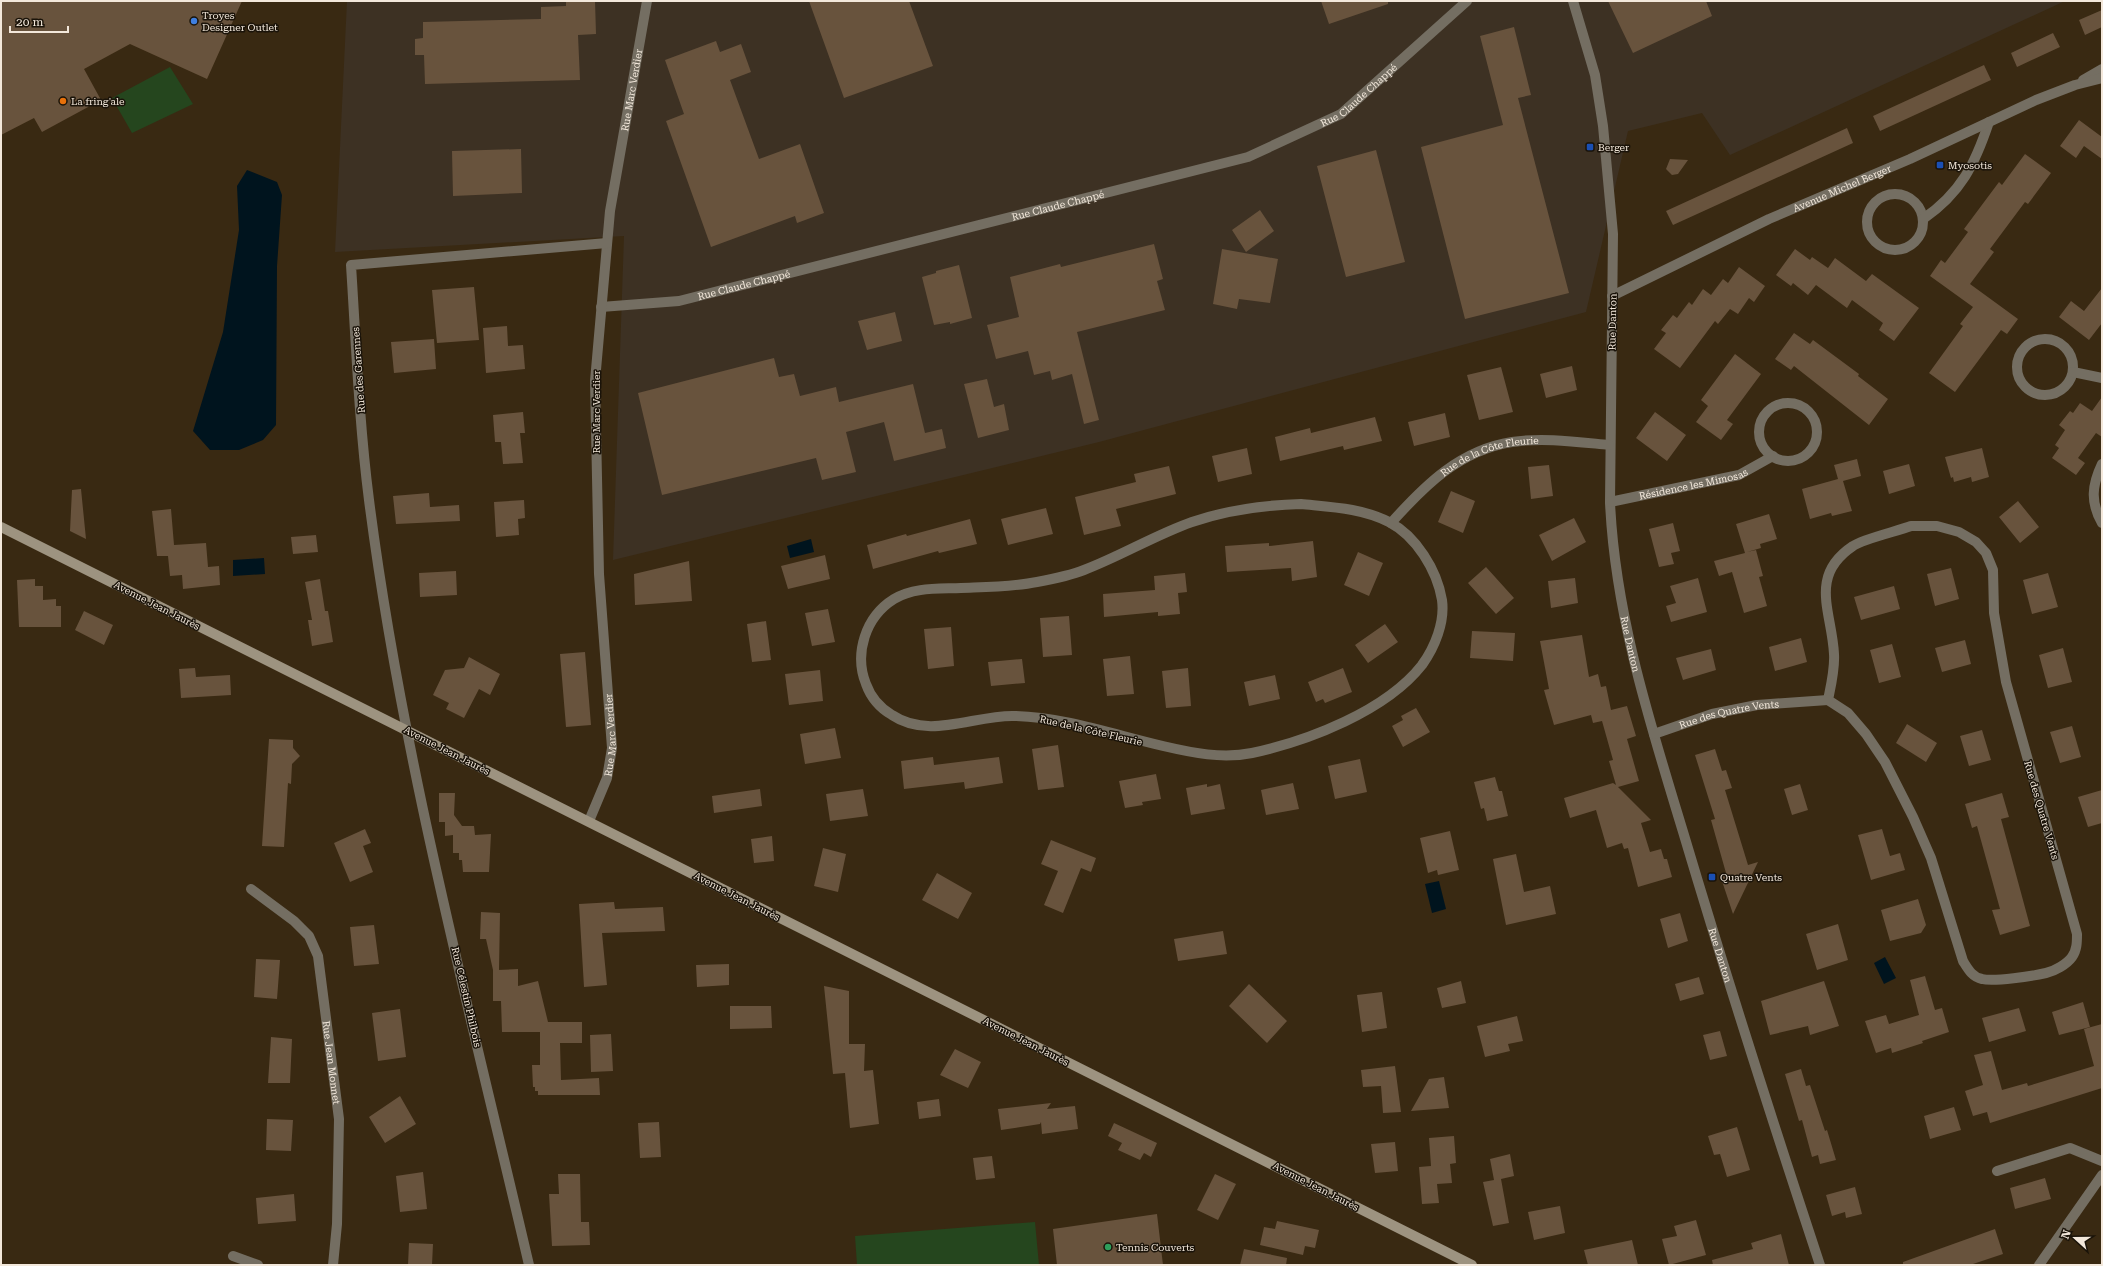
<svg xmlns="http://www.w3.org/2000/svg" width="2103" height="1266" viewBox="0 0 2103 1266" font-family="'Roboto Serif',serif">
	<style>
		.industrial { fill: #3d3123 }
		.green { fill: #25461e }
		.water { fill: #00141e }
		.building { fill: #68533d }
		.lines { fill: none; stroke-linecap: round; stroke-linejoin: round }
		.street { stroke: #746e62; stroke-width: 10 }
		.secondary { stroke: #9d9380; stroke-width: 10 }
		.shop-dot { fill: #3f7fe0; stroke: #1a1309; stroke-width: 1.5 }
		.food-dot { fill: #e8710a; stroke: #1a1309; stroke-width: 1.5 }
		.transit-dot { fill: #1a4fb4; stroke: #1a1309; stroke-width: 1.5 }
		.leisure-dot { fill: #2e9e5b; stroke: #1a1309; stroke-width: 1.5 }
		.labels { text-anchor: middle; stroke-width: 3; stroke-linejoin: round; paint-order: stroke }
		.poi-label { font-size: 10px; fill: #f3e8db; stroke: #1a1309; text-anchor: start }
		.street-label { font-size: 10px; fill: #f3e8db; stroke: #1a1309 }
	</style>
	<rect width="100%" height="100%" fill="#392912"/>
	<path class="industrial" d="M347,1H2065L1730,155L1702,113L1628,131L1586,312L1099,442L613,560L624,236L335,252Z"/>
	<path class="green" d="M170,67L193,104L132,133L112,98Z
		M1035,1222L1039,1265H857L855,1236Z"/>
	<path class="water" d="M247,170L277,182L282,195L277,266L276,425L263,440L239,450H210L193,431L223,332L239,230L237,186Z
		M811,539L814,552L790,558L787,546Z
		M264,558L265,574L233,576V560Z
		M1439,881L1446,909L1432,913L1425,884Z
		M1885,957L1896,978L1884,984L1874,963Z"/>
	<path class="building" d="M1,1H242L207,79L130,44L84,69L101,100L42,132L34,118L1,135Z
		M566,1H595L596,34L578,35L580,80L425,84L424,55H415V39L423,38V22L541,19V7L566,6Z
		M809,1H909L933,66L844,98Z
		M1321,1H1388V4L1329,24Z
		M1608,1H1706L1712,16L1633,53Z
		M2102,10V27L2085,35L2079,20Z
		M1514,27L1531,95L1518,98L1569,293L1465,319L1421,147L1503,125L1480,36Z
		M2053,33L2060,47L2017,67L2011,53Z
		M716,41L720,52L741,44L751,72L730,80L759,159L800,144L824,213L797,223L795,216L711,247L666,121L684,114L665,60Z
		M1984,65L1991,80L1880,131L1873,116Z
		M2079,120L2102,137V159L2084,146L2076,158L2060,146Z
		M1847,128L1853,143L1673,225L1666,211Z
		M521,149L522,193L453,196L452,151Z
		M1376,150L1405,262L1346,277L1317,166Z
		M2025,154L2051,173L2028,204L2025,202L1990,249L1994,252L1970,284L2018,319L2007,334L2001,330L1955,392L1929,373L1963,326L1960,324L1973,307L1930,276L1941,260L1945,263L1968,232L1964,229L1999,182L2002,185Z
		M1670,159L1688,160L1678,174L1672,175L1666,169Z
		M1260,210L1274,231L1246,252L1232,230Z
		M1154,244L1163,279L1157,281L1165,310L1077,332L1099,420L1084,424L1072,374L1052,380L1050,371L1034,375L1028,351L996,359L987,325L1019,317L1010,277L1060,264L1061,267Z
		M1222,249L1278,259L1270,303L1239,299L1237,309L1213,304Z
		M1795,249L1810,260L1812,257L1828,268L1835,258L1866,281L1872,274L1919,308L1894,341L1879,330L1883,323L1852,300L1847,308L1816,285L1808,295L1793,283L1791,286L1776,275Z
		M959,265L972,318L950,324V322L934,325L922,277L936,273V271Z
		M1739,267L1765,286L1754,302L1749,298L1738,314L1730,309L1718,324L1715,321L1680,368L1654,349L1666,333L1661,330L1673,315L1677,318L1689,302L1692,305L1703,289L1711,295L1723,279L1728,283Z
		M474,287L479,340L437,343L432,290Z
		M2102,288V323L2089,340L2059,317L2071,301L2084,311Z
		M895,312L902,341L867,350L858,321Z
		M507,326L508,346L523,345L525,369L486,373L483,328Z
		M1794,333L1810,344L1813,340L1859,374L1858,376L1888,399L1869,425L1794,366L1791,370L1775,359Z
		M434,339L436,369L394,373L391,342Z
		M1735,354L1761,374L1727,420L1733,424L1721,440L1696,422L1708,406L1701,400Z
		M774,358L779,377L794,374L800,396L836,387L839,402L913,384L925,433L942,429L946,448L894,461L884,422L846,432L856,472L822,480L816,458L662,495L638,393Z
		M1572,366L1577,390L1546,398L1540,374Z
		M1501,367L1513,412L1479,420L1467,375Z
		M987,379L994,407L1004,404L1009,430L978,438L964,384Z
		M2102,397V437L2096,433L2078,458L2085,463L2076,475L2052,458L2059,448L2055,445L2065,430L2059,425L2070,411L2073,413L2080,403L2092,411Z
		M523,412L525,433H520L523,463L503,464L501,442H495L493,415Z
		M1655,412L1686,435L1667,461L1636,438Z
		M1445,413L1450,437L1414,446L1408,422Z
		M1375,417L1382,441L1344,450L1343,446L1280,461L1275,437L1310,428L1311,433Z
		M1247,448L1252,474L1218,482L1212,456Z
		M1982,448L1989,477L1972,482L1971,477L1954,482L1953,477L1951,478L1945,457Z
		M1857,459L1861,476L1843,481L1852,511L1832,516L1831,513L1810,519L1802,489L1838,479L1834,465Z
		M1909,464L1915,486L1889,494L1883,471Z
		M1549,465L1553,496L1531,499L1528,467Z
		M1169,466L1176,494L1116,509L1121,526L1084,535L1075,497L1136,482L1134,474Z
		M81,489L86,539L70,531L72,490Z
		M1451,491L1475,501L1463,533L1438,522Z
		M429,493L430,507L459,505L460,521L396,524L393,496Z
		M524,500L525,518L518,519L519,535L496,537L494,502Z
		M2018,501L2039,527L2020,543L1999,517Z
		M1046,508L1053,534L1008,545L1001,519Z
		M171,509L174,545L206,543L208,567L219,566L220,585L183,589L182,575L170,576L168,556H157L152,511Z
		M1769,514L1777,539L1760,544L1761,548L1747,552L1756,550L1763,576L1759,577L1767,606L1744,613L1732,572L1719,576L1714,561L1745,553L1736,524Z
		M1574,518L1586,542L1552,561L1539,535Z
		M970,519L977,544L939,553L938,551L873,569L867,545L906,534L907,536Z
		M1673,523L1680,551L1671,553L1674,564L1659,567L1649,529Z
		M316,535L318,552L293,554L291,537Z
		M1313,541L1317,577L1292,581L1291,568L1227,572L1225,546L1269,543V546Z
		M1358,552L1383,563L1369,596L1344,585Z
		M825,555L830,579L788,589L781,566Z
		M689,561L692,601L635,605L634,574Z
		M1486,567L1514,598L1496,614L1468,583Z
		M1951,568L1959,599L1935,606L1927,574Z
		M456,571L457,595L420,597L419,573Z
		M1185,573L1187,592L1178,593L1180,614L1158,616V612L1104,617L1103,594L1155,590L1154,576Z
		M2048,573L2058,607L2032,614L2023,580Z
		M1575,578L1578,603L1551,608L1548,581Z
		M1698,578L1707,612L1671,622L1666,606L1676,603L1670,586Z
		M35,579V586H43V600L56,599V606H61V627H19L17,580Z
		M320,579L325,611H328L333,642L312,646L308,620H312L305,582Z
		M1894,586L1900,609L1861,620L1854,597Z
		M828,609L835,642L812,646L805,613Z
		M84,611L113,625L104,645L75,630Z
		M1069,616L1072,655L1043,657L1040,618Z
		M766,621L771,660L752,662L747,624Z
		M1385,624L1398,642L1368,663L1355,645Z
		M951,627L954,666L928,669L924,629Z
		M1472,631L1515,633L1513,661L1470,658Z
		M1582,635L1589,677L1598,674L1601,687L1606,686L1611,710L1627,706L1636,736L1627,739L1639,781L1618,787L1651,820L1641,823L1650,852L1661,849L1664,859H1667L1672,877L1638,887L1628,848L1624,849L1622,843L1607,848L1596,810L1570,818L1564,798L1613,783L1616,785L1609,761L1613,760L1602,721L1593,723L1591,715L1554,725L1544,690L1549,689L1540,641Z
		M1801,638L1807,662L1775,671L1769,647Z
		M1965,640L1971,664L1942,672L1935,648Z
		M1892,644L1901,677L1879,683L1870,650Z
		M2063,648L2072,682L2048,688L2039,655Z
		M1711,649L1716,670L1683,680L1676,658Z
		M585,652L591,725L566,727L560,654Z
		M1130,656L1134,694L1107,696L1103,659Z
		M469,657L500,674L490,695L479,689L464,718L446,709L449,703L433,695L445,670L464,668Z
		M1022,659L1025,683L991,686L988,662Z
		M195,668L196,677L230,675L231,695L181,698L179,669Z
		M1188,668L1191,706L1166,708L1162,671Z
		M1343,668L1352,692L1325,703L1323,699L1316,702L1308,682Z
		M820,670L823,701L789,705L785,674Z
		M1275,675L1280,699L1249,706L1244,682Z
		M1416,708L1430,732L1403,747L1392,726L1403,720L1401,716Z
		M1907,724L1937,743L1926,762L1896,743Z
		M2072,726L2081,757L2060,763L2050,732Z
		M835,728L841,758L805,764L800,734Z
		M1982,730L1991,760L1969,766L1960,736Z
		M269,739L293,740V748L300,756L292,764L291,784L288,783L284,847L262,846Z
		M1058,745L1064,787L1038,790L1032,749Z
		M1715,749L1722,771L1726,770L1732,788L1725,790L1748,865L1758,862L1733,914L1720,875L1726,873L1711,820L1715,819L1695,755Z
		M933,757L934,765L999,757L1003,783L965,789L964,782L904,789L901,761Z
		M1360,759L1367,792L1335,799L1328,766Z
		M1156,774L1161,799L1142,802L1143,805L1125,808L1119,781Z
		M1495,777L1499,791H1502L1508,816L1487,821L1484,808L1481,809L1474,782Z
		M1293,783L1299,809L1266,815L1261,790Z
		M1207,784V787L1220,784L1225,809L1191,815L1186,788Z
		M1800,784L1808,810L1792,815L1784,789Z
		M760,789L762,806L714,813L712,796Z
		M863,789L868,816L830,821L826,794Z
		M2102,790V823L2088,827L2078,797Z
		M439,793H455L454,815L462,826H474L475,835L491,834L489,872H463L462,860H459V853H453V835L445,836V822H439Z
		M2002,793L2009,817L2001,819L2030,926L2000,935L1992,910L2000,909L1977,826L1972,828L1965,804Z
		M365,829L371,843L363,846L373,872L350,882L334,843Z
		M1882,829L1890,856L1900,853L1905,870L1871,880L1858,835Z
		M1450,831L1459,870L1438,875L1437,870L1428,873L1420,838Z
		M772,836L774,861L754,863L751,839Z
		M1051,840L1096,858L1091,872L1081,868L1063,913L1044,905L1058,871L1041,864Z
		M823,848L846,854L838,892L814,886Z
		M1516,854L1524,892L1550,886L1556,914L1506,925L1493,859Z
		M937,873L972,893L958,919L922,900Z
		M1918,899L1926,925L1921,933L1890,941L1881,910Z
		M614,902L615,909L663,907L665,931L602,933L607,985L584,987L579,904Z
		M481,912L500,913L499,970H497L518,969V986L538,981L548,1022H582V1043H560L561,1080L599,1078L600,1095H538V1091H535V1087H533L532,1065H540V1032H502L501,1001H493V970L486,939H480Z
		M1680,913L1688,941L1668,948L1660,919Z
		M1838,924L1848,960L1817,970L1806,934Z
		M374,925L379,964L354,966L350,927Z
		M1223,931L1227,954L1178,961L1174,939Z
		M256,959L280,960L277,999L254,997Z
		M729,964V985L697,987L696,965Z
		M1925,976L1935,1010L1942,1008L1949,1032L1922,1041L1923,1043L1892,1053L1891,1048L1876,1053L1865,1021L1886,1015L1889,1024L1919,1015L1910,980Z
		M1699,977L1704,994L1680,1001L1675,984Z
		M1461,981L1466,1003L1442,1008L1437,988Z
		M1824,981L1839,1026L1810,1035L1808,1026L1770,1035L1761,1001Z
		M1249,984L1287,1021L1267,1043L1229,1006Z
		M824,986L849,991V1044H865L864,1071L873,1070L879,1124L850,1128L845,1073L833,1074Z
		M1382,992L1387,1028L1362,1032L1357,995Z
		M2083,1002L2090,1027L2059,1035L2052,1012Z
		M730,1006H771L772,1028L730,1029Z
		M2019,1008L2026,1031L1989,1042L1982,1018Z
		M400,1009L406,1057L378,1061L372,1013Z
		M1517,1016L1523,1041L1508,1044L1510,1051L1485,1057L1477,1026Z
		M2102,1024V1088L1990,1123L1987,1112L1973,1116L1965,1091L1983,1085L1974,1055L1991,1051L2002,1090L2027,1083L2028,1086L2094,1066L2084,1029Z
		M1720,1031L1727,1056L1710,1060L1703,1035Z
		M611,1034L613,1071L591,1072L590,1035Z
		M271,1037L292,1039L290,1083H268Z
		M955,1049L981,1062L968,1088L940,1075Z
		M1395,1066L1401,1112L1383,1113L1381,1086L1363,1087L1361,1070Z
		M1801,1069L1806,1086L1810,1085L1825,1131L1827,1130L1836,1160L1820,1164L1818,1155L1812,1157L1802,1120L1799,1121L1785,1074Z
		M1444,1077L1449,1108L1411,1111L1429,1079Z
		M400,1096L416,1124L385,1143L369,1117Z
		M939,1099L941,1116L919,1119L917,1102Z
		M1051,1103L1047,1109L1075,1106L1078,1129L1042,1134L1041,1122L1040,1124L1001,1130L998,1109Z
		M1954,1107L1961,1130L1930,1139L1924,1116Z
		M267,1119L293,1120L291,1151L266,1150Z
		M659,1122L661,1157L640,1158L638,1123Z
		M1114,1123L1157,1143L1151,1157L1144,1153L1140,1160L1118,1150L1122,1143L1108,1136Z
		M1737,1127L1750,1170L1727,1177L1720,1154L1714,1155L1708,1136Z
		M1454,1136L1456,1163L1450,1164L1452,1183L1437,1184L1439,1203L1422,1204L1419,1167L1431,1166L1429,1138Z
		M1395,1142L1398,1171L1375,1173L1371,1144Z
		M1510,1154L1514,1176L1501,1179L1509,1223L1493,1226L1483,1182L1494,1180L1490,1159Z
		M992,1156L995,1178L976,1180L973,1158Z
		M423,1172L427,1209L400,1212L396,1176Z
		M558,1174H580L581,1222H589L590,1245L552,1246L549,1194H559Z
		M1215,1174L1236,1184L1218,1220L1197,1210Z
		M2045,1178L2051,1199L2015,1209L2010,1188Z
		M1855,1187L1862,1214L1846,1218L1845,1212L1832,1216L1826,1195Z
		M294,1194L296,1221L258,1224L256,1198Z
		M1560,1206L1565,1233L1534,1240L1528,1212Z
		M1157,1214L1163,1265H1057L1053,1229Z
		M1696,1220L1706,1255L1669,1265L1662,1239L1677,1236L1674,1226Z
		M1277,1221L1319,1230L1315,1248L1305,1246L1303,1255L1260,1245L1264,1227L1275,1229Z
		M1995,1229L2003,1254L1970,1265H1903V1262Z
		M1781,1234L1789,1265H1713L1712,1260L1753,1249L1751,1243Z
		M1632,1240L1638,1265H1588L1584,1250Z
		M409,1243L433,1244L432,1265H408Z
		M1244,1249L1287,1258L1286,1265H1240Z"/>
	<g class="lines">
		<g class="street">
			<path id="s1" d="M1573,1L1595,75L1603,126L1613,234L1610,502C1615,616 1651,726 1684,835C1727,979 1773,1123 1820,1265"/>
			<path d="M2083,80L2102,69"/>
			<circle cx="1895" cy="222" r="28"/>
			<path d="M1923,219C1961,193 1975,164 1989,122"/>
			<path id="s2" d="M1612,296L1769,219L1910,159L2036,100L2075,85L2102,78"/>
			<path id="s3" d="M601,307L679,301L1248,157L1341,114L1467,1"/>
			<circle cx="2045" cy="367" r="28"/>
			<path d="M2073,372L2102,378"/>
			<circle cx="1788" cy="432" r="29"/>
			<path d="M2102,464C2092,485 2090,502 2102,523"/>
			<path id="s4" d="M1610,502L1739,475L1773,456"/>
			<path d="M1301,504C1330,507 1362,508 1389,522C1416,536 1437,570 1442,600C1445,622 1435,647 1422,665C1386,711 1308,741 1252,753C1222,759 1193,753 1163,746C1115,735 1064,717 1014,716C974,715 929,740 892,715C880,708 871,698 866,684C854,654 865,617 894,599C914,587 938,589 961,588C987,587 1012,587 1037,582C1053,579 1069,576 1084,570C1121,556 1155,535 1192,522C1227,510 1264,505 1301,504Z"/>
			<path id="s5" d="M1391,523C1425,485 1460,450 1512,442C1543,437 1578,442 1609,445"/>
			<path d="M1911,526H1937L1959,532L1976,542L1986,553L1993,570L1994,613L2006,682L2077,934C2077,942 2077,950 2072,957C2067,964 2055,971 2046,973C2033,976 1994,982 1982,979C1972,977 1968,969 1963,961L1931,858L1913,817L1885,762L1866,734L1848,713L1828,700C1831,685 1835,669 1834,654C1832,612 1808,576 1853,546C1863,539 1898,531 1911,526Z"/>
			<path id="s6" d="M1654,734L1712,714L1757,705L1828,700"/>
			<path id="s7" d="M589,821L607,778L612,748L599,574L595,381L610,211L647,1"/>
			<path id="s8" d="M251,889L294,921L309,936L318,956L339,1119L337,1224L333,1265"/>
			<path d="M1997,1171L2070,1148L2102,1161"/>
			<path d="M233,1256L258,1265"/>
			<path d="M529,1265C470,1011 402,758 369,500C359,422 356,343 351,265L607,243"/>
			<path d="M2039,1265L2102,1175"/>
		</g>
		<path class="secondary" d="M1,527L1472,1265"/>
	</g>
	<circle class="shop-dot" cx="194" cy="21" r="4"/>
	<circle class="food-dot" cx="63" cy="101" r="4"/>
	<g class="transit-dot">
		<rect x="1586" y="143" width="8" height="8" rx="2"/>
		<rect x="1936" y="161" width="8" height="8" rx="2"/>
		<rect x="1708" y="873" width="8" height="8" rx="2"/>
	</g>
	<circle class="leisure-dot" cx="1108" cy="1247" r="4"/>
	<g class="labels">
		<g class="poi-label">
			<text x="202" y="19">Troyes<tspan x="202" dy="12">Designer Outlet</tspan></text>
			<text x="71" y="105">La fring'ale</text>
			<text x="1598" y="151">Berger</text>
			<text x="1948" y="169">Myosotis</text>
			<text x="1720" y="881">Quatre Vents</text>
			<text x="1116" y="1251">Tennis Couverts</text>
		</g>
		<g class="street-label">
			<text dy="4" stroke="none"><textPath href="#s7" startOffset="738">Rue Marc Verdier</textPath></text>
			<text dy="4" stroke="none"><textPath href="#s3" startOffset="793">Rue Claude Chappé</textPath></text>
			<text dy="4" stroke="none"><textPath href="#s2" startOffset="254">Avenue Michel Berger</textPath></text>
			<text dy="4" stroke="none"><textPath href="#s3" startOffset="469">Rue Claude Chappé</textPath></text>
			<text dy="4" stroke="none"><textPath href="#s3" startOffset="145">Rue Claude Chappé</textPath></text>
			<text transform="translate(1612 322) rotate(-89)" y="4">Rue Danton</text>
			<text transform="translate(358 370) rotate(-94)" y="4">Rue des Garennes</text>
			<text transform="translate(596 412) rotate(-90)" y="4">Rue Marc Verdier</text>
			<text dy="4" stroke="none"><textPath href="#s5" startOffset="123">Rue de la Côte Fleurie</textPath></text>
			<text dy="4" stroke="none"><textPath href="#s4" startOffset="85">Résidence les Mimosas</textPath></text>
			<text transform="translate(157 605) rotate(27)" y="4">Avenue Jean Jaurès</text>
			<text dy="4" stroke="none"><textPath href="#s1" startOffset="649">Rue Danton</textPath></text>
			<text dy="4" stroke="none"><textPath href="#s6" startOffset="78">Rue des Quatre Vents</textPath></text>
			<text transform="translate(1091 730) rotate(13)" y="4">Rue de la Côte Fleurie</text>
			<text dy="4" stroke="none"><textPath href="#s7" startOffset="90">Rue Marc Verdier</textPath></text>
			<text transform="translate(447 750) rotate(27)" y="4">Avenue Jean Jaurès</text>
			<text transform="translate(2042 810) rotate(74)" y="4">Rue des Quatre Vents</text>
			<text transform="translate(737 896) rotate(27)" y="4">Avenue Jean Jaurès</text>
			<text dy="4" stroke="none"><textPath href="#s1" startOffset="973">Rue Danton</textPath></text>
			<text transform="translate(467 997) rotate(77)" y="4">Rue Célestin Philbois</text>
			<text transform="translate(1026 1041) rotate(27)" y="4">Avenue Jean Jaurès</text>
			<text dy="4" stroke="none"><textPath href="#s8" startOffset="204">Rue Jean Monnet</textPath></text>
			<text transform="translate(1316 1186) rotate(27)" y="4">Avenue Jean Jaurès</text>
		</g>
	</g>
	<rect width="2103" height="1266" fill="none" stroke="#f3e8db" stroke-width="4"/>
	<g transform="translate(2075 1238) rotate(291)" stroke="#1a1309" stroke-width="3" paint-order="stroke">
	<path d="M0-3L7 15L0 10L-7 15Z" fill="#f3e8db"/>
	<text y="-6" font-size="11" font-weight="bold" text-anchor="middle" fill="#f3e8db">N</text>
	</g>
	<path d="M10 26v6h58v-6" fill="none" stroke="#f3e8db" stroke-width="2"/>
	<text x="16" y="26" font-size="12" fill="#f3e8db" stroke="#1a1309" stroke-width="3" paint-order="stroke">20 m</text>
</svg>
